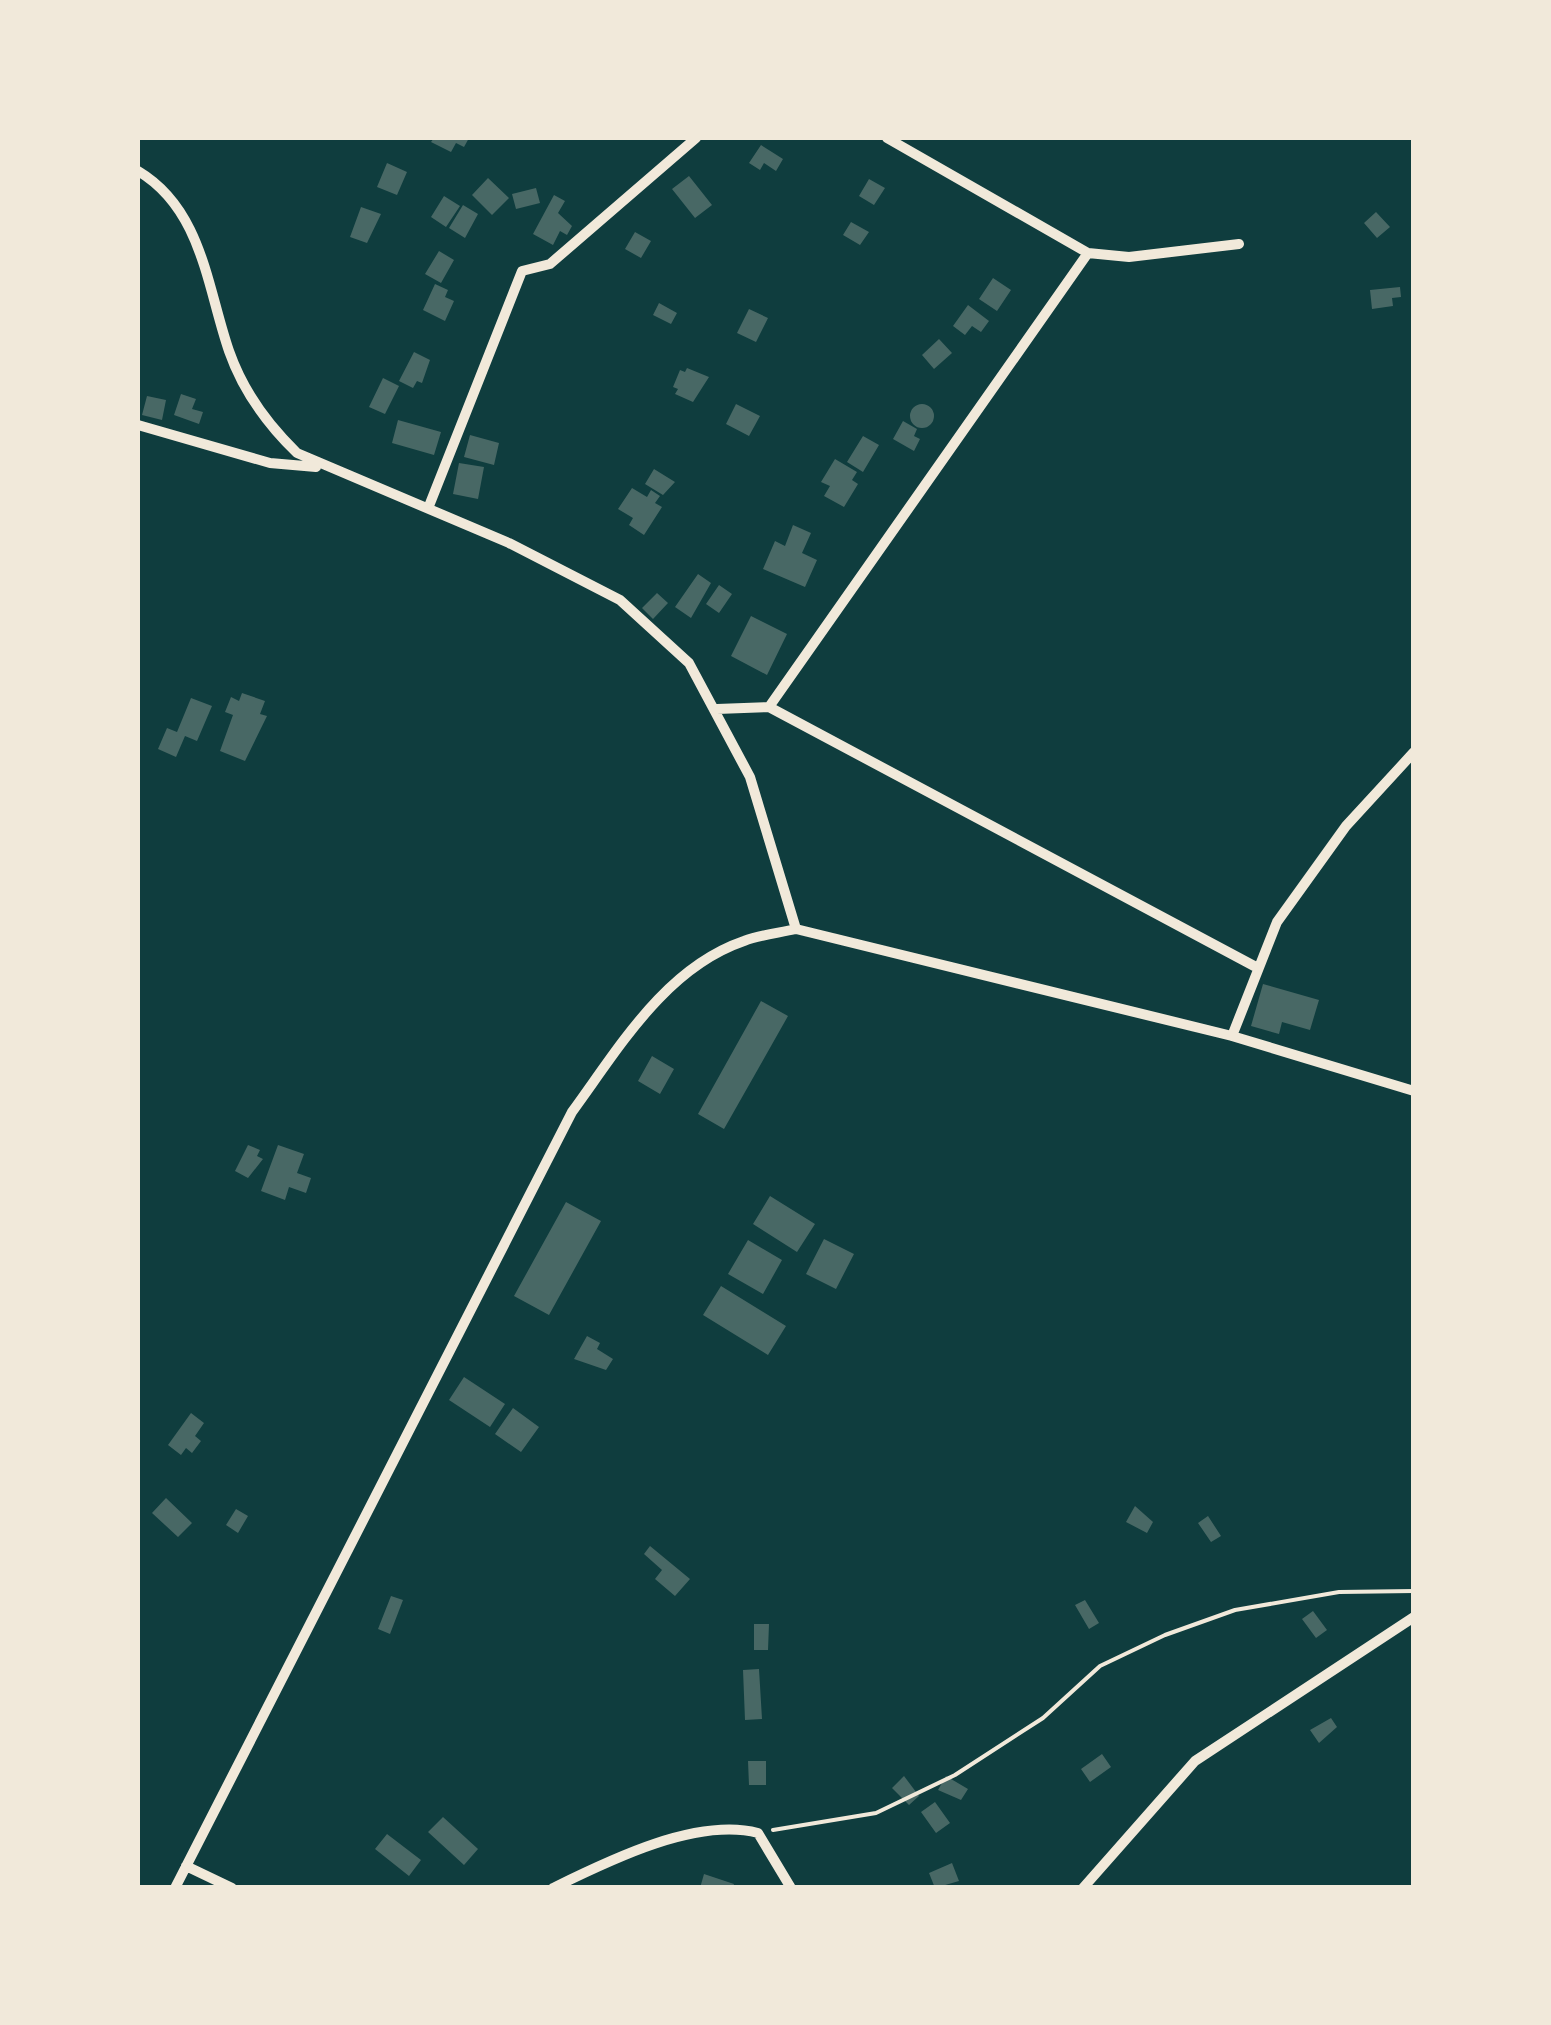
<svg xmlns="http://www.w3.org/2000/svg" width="1551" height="2025" viewBox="0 0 1551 2025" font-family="Jost,sans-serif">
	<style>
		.building { fill: #486865 }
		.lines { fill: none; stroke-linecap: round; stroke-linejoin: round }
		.path { stroke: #f1e9da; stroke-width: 4 }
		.minor { stroke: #f1e9da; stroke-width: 10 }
	</style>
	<rect width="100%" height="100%" fill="#0f3d3e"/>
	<path class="building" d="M434,138H469L464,147L456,143L451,152L431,142Z
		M761,145L783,159L776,171L764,163L760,170L749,163Z
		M387,163L407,172L397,195L377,187Z
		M689,176L712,205L695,218L672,189Z
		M488,178L509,198L492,215L472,195Z
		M869,179L885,188L874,205L859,196Z
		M536,188L540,203L516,209L512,194Z
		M554,195L565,201L558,213L572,226L567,235L560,231L553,245L533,234Z
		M444,196L460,206L446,227L431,217Z
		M463,205L478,214L465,238L449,228Z
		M361,207L381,214L367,243L350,237Z
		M1376,212L1390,227L1377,238L1364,223Z
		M851,222L869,232L860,245L843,235Z
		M635,232L651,241L641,258L625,249Z
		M439,251L454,260L441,283L425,274Z
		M993,278L1011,290L997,311L979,299Z
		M435,284L448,290L445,297L454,301L445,321L423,310Z
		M1400,287L1401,297L1392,298L1393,306L1372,309L1370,290Z
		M659,303L677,313L671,324L653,315Z
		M968,305L989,321L981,332L972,326L965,335L953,326Z
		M749,309L768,318L756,342L737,333Z
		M939,339L952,353L934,369L922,355Z
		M414,352L430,360L422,383L417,381L413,388L399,381Z
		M687,368L709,377L693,402L675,394L678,389L673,387L680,370L685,372Z
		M383,378L399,386L385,414L369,407Z
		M181,394L196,399L192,409L203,412L199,424L174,415Z
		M147,396L166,400L162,420L142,415Z
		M736,404L760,416L749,436L726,424Z
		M910 416a12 12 0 1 1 24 0a12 12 0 1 1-24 0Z
		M398,420L441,432L434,455L392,443Z
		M903,421L917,429L914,436L920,439L914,451L893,439Z
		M470,435L499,443L494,465L464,457Z
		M863,436L879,445L863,472L847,462Z
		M835,459L857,472L852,480L858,484L844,507L824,496L830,486L821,482Z
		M459,463L484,467L478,499L453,494Z
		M654,469L675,482L663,495L645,484Z
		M632,488L647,497L651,490L660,496L655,503L662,507L644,535L629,525L633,518L618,509Z
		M793,525L811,533L802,553L817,560L805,587L763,569L775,541L785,546Z
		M698,574L711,583L691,618L675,607Z
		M719,585L732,594L719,613L706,604Z
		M657,593L668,603L653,619L642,608Z
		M751,616L787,634L767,675L731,656Z
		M242,693L265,701L260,714L267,716L245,761L220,751L233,715L225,712L231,697L239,701Z
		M191,698L212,706L197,741L185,736L176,757L158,749L167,728L177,732Z
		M1263,984L1319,1000L1310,1030L1282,1022L1279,1034L1251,1026Z
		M761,1001L788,1016L724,1129L698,1114Z
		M652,1056L674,1069L660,1094L638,1081Z
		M248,1145L260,1150L257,1156L263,1159L248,1178L235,1171Z
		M278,1145L304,1154L297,1173L311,1178L306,1193L289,1187L285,1200L261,1191Z
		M770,1196L815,1224L797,1252L753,1224Z
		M566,1202L601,1221L549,1315L514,1296Z
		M824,1239L854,1254L836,1289L806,1274Z
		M748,1240L782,1260L763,1294L728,1274Z
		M721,1286L786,1326L768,1355L703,1315Z
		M587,1336L600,1343L597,1349L613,1359L606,1370L574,1359Z
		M464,1377L505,1404L490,1427L449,1400Z
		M513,1408L539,1427L521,1452L495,1434Z
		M191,1413L204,1423L195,1436L201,1441L192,1453L186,1448L181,1455L168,1445Z
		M166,1498L192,1523L178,1537L152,1513Z
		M1135,1506L1153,1522L1147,1533L1126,1522Z
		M236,1509L248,1516L238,1533L226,1525Z
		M1208,1516L1221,1536L1211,1542L1198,1523Z
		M650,1546L690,1579L675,1596L655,1579L662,1570L644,1554Z
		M391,1596L403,1600L390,1634L378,1629Z
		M1085,1600L1099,1623L1089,1629L1075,1605Z
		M1313,1611L1327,1630L1316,1638L1302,1619Z
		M754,1624H769L768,1650H754Z
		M759,1669L762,1719L745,1720L743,1670Z
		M1331,1718L1337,1727L1319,1743L1310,1730Z
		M1102,1754L1111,1767L1090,1782L1081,1769Z
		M748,1761H766V1785H749Z
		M904,1776L919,1796L909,1805L892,1788Z
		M946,1776L968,1789L961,1800L938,1790Z
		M935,1802L950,1823L936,1833L921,1812Z
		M443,1817L478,1849L464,1865L428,1832Z
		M387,1834L421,1860L409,1876L375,1849Z
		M952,1863L959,1881L935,1888L929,1873Z
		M704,1874L734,1884L733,1888H700Z"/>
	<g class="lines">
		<path class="path" d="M773,1830L876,1813L955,1775L1043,1718L1100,1666L1165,1635L1235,1610L1339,1592L1414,1591"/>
		<path class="minor" d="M887,138L1088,253L1129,257L1239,244
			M138,171C202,209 207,287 229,351C243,391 267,424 297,453L509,543L620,600L689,663L750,777L796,929
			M138,425L270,463L316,467
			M429,506L522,271L550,264L696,138
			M769,707L1088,253
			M717,709L769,707L1256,967
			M1232,1036L1277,922L1346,826L1414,752
			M186,1866L232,1888
			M175,1888L572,1112C619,1048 665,968 744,941C760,935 779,933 796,929L1232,1036L1414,1091
			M553,1888C608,1861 696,1817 758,1833L791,1888
			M1083,1888L1195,1761L1414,1617"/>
	</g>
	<rect width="1551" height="2025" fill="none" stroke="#f1e9da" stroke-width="280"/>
</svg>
